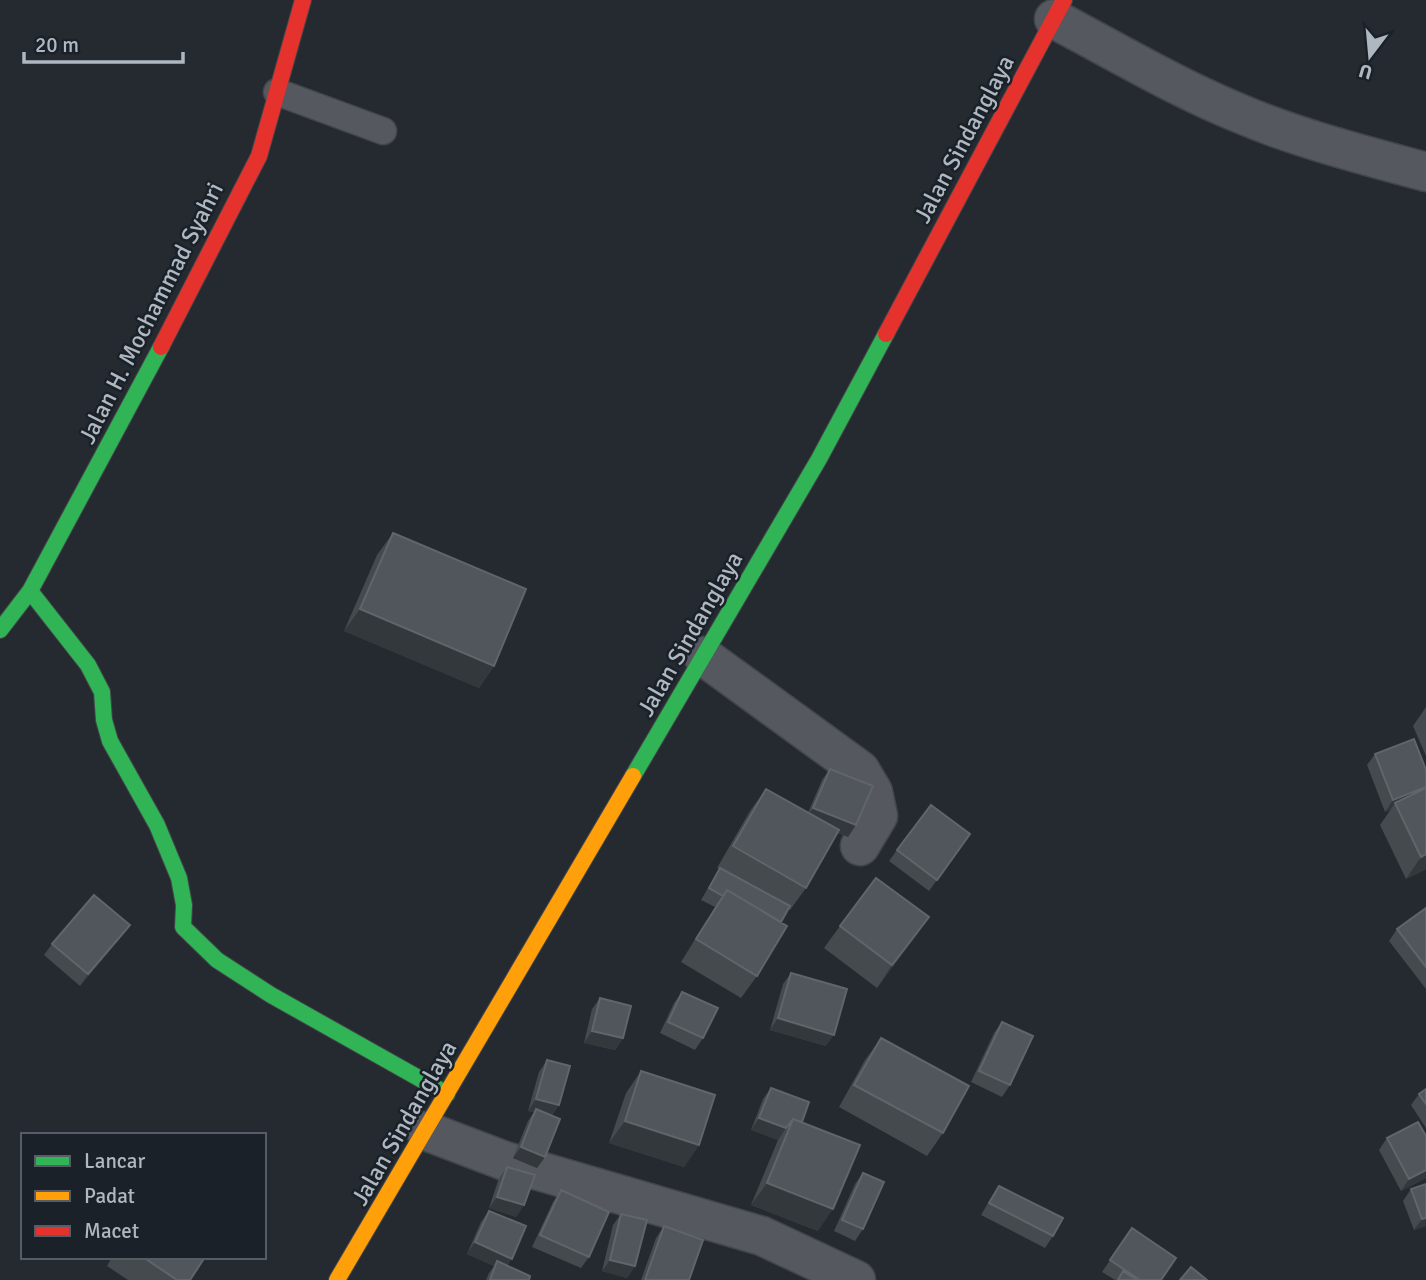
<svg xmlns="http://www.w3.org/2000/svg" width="1426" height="1280" viewBox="0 0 1426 1280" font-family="Signika,sans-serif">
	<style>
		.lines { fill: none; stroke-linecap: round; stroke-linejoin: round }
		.lane-casing { stroke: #42464b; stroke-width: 29 }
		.street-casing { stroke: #42464b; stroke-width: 41 }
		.fast-casing { stroke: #42464b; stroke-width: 18 }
		.slow-casing { stroke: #42464b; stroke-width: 18 }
		.jam-casing { stroke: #42464b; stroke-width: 18 }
		.lane { stroke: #55585e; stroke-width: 26 }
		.street { stroke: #55585e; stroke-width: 38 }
		.fast { stroke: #30b455; stroke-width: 16 }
		.slow { stroke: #ff9f0a; stroke-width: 16 }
		.jam { stroke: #e5322d; stroke-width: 16 }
		.wall { fill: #454a4f }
		.shaded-wall { fill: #33383d }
		.building { fill: #50565b; stroke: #5f656b; stroke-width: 2 }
		.labels { text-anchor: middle; stroke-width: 5; stroke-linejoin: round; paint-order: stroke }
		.street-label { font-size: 24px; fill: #afb7c1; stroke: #1a2129 }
	</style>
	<rect width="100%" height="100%" fill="#252a30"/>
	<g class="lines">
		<g class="lane-casing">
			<path id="lane" d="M277,92L383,131"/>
		</g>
		<g class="street-casing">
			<path id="street" d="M1054,19C1115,51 1177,88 1241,114C1300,139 1364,155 1426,172
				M703,656L860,770L873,792L878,816L860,846
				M426,1131L505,1161L762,1236L856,1280"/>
		</g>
		<g class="fast-casing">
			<path id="fast" d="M30,591L88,665L102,692L104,720L110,741L157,825L179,878L184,905L183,927L217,960L271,995L447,1094
				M0,630L30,591L161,347
				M633,776L819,459L886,334"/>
		</g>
		<g class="slow-casing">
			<path id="slow" d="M337,1280L633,776"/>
		</g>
		<g class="jam-casing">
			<path id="jam" d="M886,334L1064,0
				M161,347L259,156L303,0"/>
		</g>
		<use href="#lane" class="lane"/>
		<use href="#street" class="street"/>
		<use href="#fast" class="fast"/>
		<use href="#slow" class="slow"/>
		<use href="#jam" class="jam"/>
	</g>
	<path class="wall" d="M393,533L494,666L479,688L344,631L377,555Z
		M1426,707V756L1413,726Z
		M1375,754L1426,770V869L1406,879L1380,825L1391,809L1385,812L1367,765Z
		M830,769L848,837L838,833L806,888L790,910L788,909L781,922L757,976L741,998L681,962L715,907L701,900L719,869L717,868L750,811L766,789L808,813L822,780Z
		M970,834L929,891L889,861L897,850Z
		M1426,908V989L1389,941L1397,929Z
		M929,917L877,988L824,948L840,926Z
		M130,925L122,936L80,986L44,955L52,944Z
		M791,973L826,1046L770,1030L783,984Z
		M682,992L703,1038L695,1050L660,1033L674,1003Z
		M600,998L623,1038L615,1050L584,1043L592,1009Z
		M1002,1022L1010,1085L1002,1097L971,1082L994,1033Z
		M881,1038L943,1133L927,1156L839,1107L865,1060Z
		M547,1060L559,1105L552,1115L545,1157L537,1168L513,1158L528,1121L534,1112L528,1111L539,1072Z
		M641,1071L699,1145L684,1167L609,1143L626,1093Z
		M771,1088L802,1122L818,1231L751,1205L778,1140L751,1130L763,1099Z
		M1426,1089V1128L1411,1105L1419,1094Z
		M1426,1136V1178L1401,1191L1379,1150L1387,1138Z
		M507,1167L524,1205L516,1217L489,1208L499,1178Z
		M863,1173V1229L855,1241L834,1231L855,1184Z
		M1426,1184V1226L1414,1230L1403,1201L1411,1189Z
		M999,1186L1053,1236L1045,1248L981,1215L991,1198Z
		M561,1190L589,1257L581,1268L532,1247L553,1202Z
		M489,1211L507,1266L529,1280H486L489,1273L494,1266L467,1254L481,1222Z
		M621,1214L635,1266L627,1278L602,1271L613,1225Z
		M664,1226L689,1280H641L656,1238Z
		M1132,1228L1161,1280H1115L1102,1272Z
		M112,1257H205L190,1280H128L107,1266Z"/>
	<path class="shaded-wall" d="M360,609L494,666L479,688L344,631Z
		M1426,787V793L1395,803L1391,809L1385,812L1393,800Z
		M813,808L856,825L848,837L805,819Z
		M1426,854V869L1406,879L1421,857Z
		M929,917L913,940L877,988L892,965Z
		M130,925L122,936L80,986L88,974Z
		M778,1018L834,1035L826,1046L770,1030Z
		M592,1031L623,1038L615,1050L584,1043Z
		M536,1099L559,1105L551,1116L536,1109L534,1112L528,1111Z
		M759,1118L786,1128L778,1140L751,1130Z
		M625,1121L699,1145L684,1167L609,1143Z
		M521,1147L545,1157L537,1168L513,1158Z
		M1426,1170V1178L1401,1191L1409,1179Z
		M767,1183L833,1209L818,1231L751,1205Z
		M497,1197L524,1205L516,1217L489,1208Z
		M1426,1218V1226L1414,1230L1422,1219Z
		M475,1242L512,1259L504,1270L497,1261L494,1266L467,1254Z
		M610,1260L635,1266L627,1278L602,1271Z"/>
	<path class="building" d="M393,533L526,589L494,666L360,609Z
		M1414,739L1426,770V787L1393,800L1375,754Z
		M830,769L873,786L856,825L813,808Z
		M1426,788V854L1421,857L1395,803Z
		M766,789L839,830L806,888L733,846Z
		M931,805L970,834L937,880L897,850Z
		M720,868L790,906L781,922L727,890L723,896L709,888Z
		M876,878L929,917L892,965L840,926Z
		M727,890L787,926L757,976L696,939Z
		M94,895L130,925L88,974L52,944Z
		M1426,908V967L1397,929Z
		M791,973L847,989L834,1035L778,1018Z
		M682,992L718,1008L703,1038L668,1022Z
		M600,998L631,1006L623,1038L592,1031Z
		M1002,1022L1033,1036L1010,1085L979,1071Z
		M881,1038L969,1086L943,1133L854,1085Z
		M547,1060L570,1066L559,1105L536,1099Z
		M641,1071L715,1095L699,1145L625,1121Z
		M771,1088L809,1102L802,1122L793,1119L786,1128L759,1118Z
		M1426,1089V1104L1419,1094Z
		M536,1109L560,1119L545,1157L521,1147Z
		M793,1119L860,1145L833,1209L767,1183Z
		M1418,1122L1426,1136V1170L1409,1179L1387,1138Z
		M507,1167L535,1175L524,1205L497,1197Z
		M863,1173L884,1182L863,1229L842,1220Z
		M1426,1184V1218L1422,1219L1411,1189Z
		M999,1186L1063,1218L1053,1236L989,1203Z
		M561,1190L609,1212L589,1257L540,1235Z
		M489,1211L526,1226L512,1259L475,1242Z
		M621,1214L647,1220L635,1266L610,1260Z
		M664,1226L703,1240L689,1280H645Z
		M1132,1228L1176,1258L1161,1280H1140L1110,1260Z
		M143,1257H205L190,1280H177Z
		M497,1261L530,1276L529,1280H490Z
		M1191,1267L1207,1280H1180Z
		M1123,1271L1137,1280H1118Z"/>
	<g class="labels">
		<g class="street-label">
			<text transform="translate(964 139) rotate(-62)" y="8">Jalan Sindanglaya</text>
			<text transform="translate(151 313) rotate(-63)" y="8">Jalan H. Mochammad Syahri</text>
			<text transform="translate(690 634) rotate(-60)" y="8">Jalan Sindanglaya</text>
			<text transform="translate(404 1123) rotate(-60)" y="8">Jalan Sindanglaya</text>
		</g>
	</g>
	<rect x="21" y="1133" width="245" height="126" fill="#1a2129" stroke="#565d66" stroke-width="2"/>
	<rect x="35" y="1156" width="35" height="10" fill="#30b455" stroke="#565d66" stroke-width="2"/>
	<text x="84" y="1168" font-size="21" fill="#afb7c1">Lancar</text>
	<rect x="35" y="1191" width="35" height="10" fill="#ff9f0a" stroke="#565d66" stroke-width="2"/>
	<text x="84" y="1203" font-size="21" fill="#afb7c1">Padat</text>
	<rect x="35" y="1226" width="35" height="10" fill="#e5322d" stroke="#565d66" stroke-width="2"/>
	<text x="84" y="1238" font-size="21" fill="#afb7c1">Macet</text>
	<g transform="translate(1370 56) rotate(196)" stroke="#1a2129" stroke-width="5" paint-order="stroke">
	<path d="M0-5L12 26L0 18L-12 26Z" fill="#afb7c1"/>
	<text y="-10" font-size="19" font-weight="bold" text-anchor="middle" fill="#afb7c1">U</text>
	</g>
	<path d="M24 52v10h159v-10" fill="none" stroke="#afb7c1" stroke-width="3.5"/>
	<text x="35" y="52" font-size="21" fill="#afb7c1" stroke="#1a2129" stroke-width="5" paint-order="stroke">20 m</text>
</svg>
